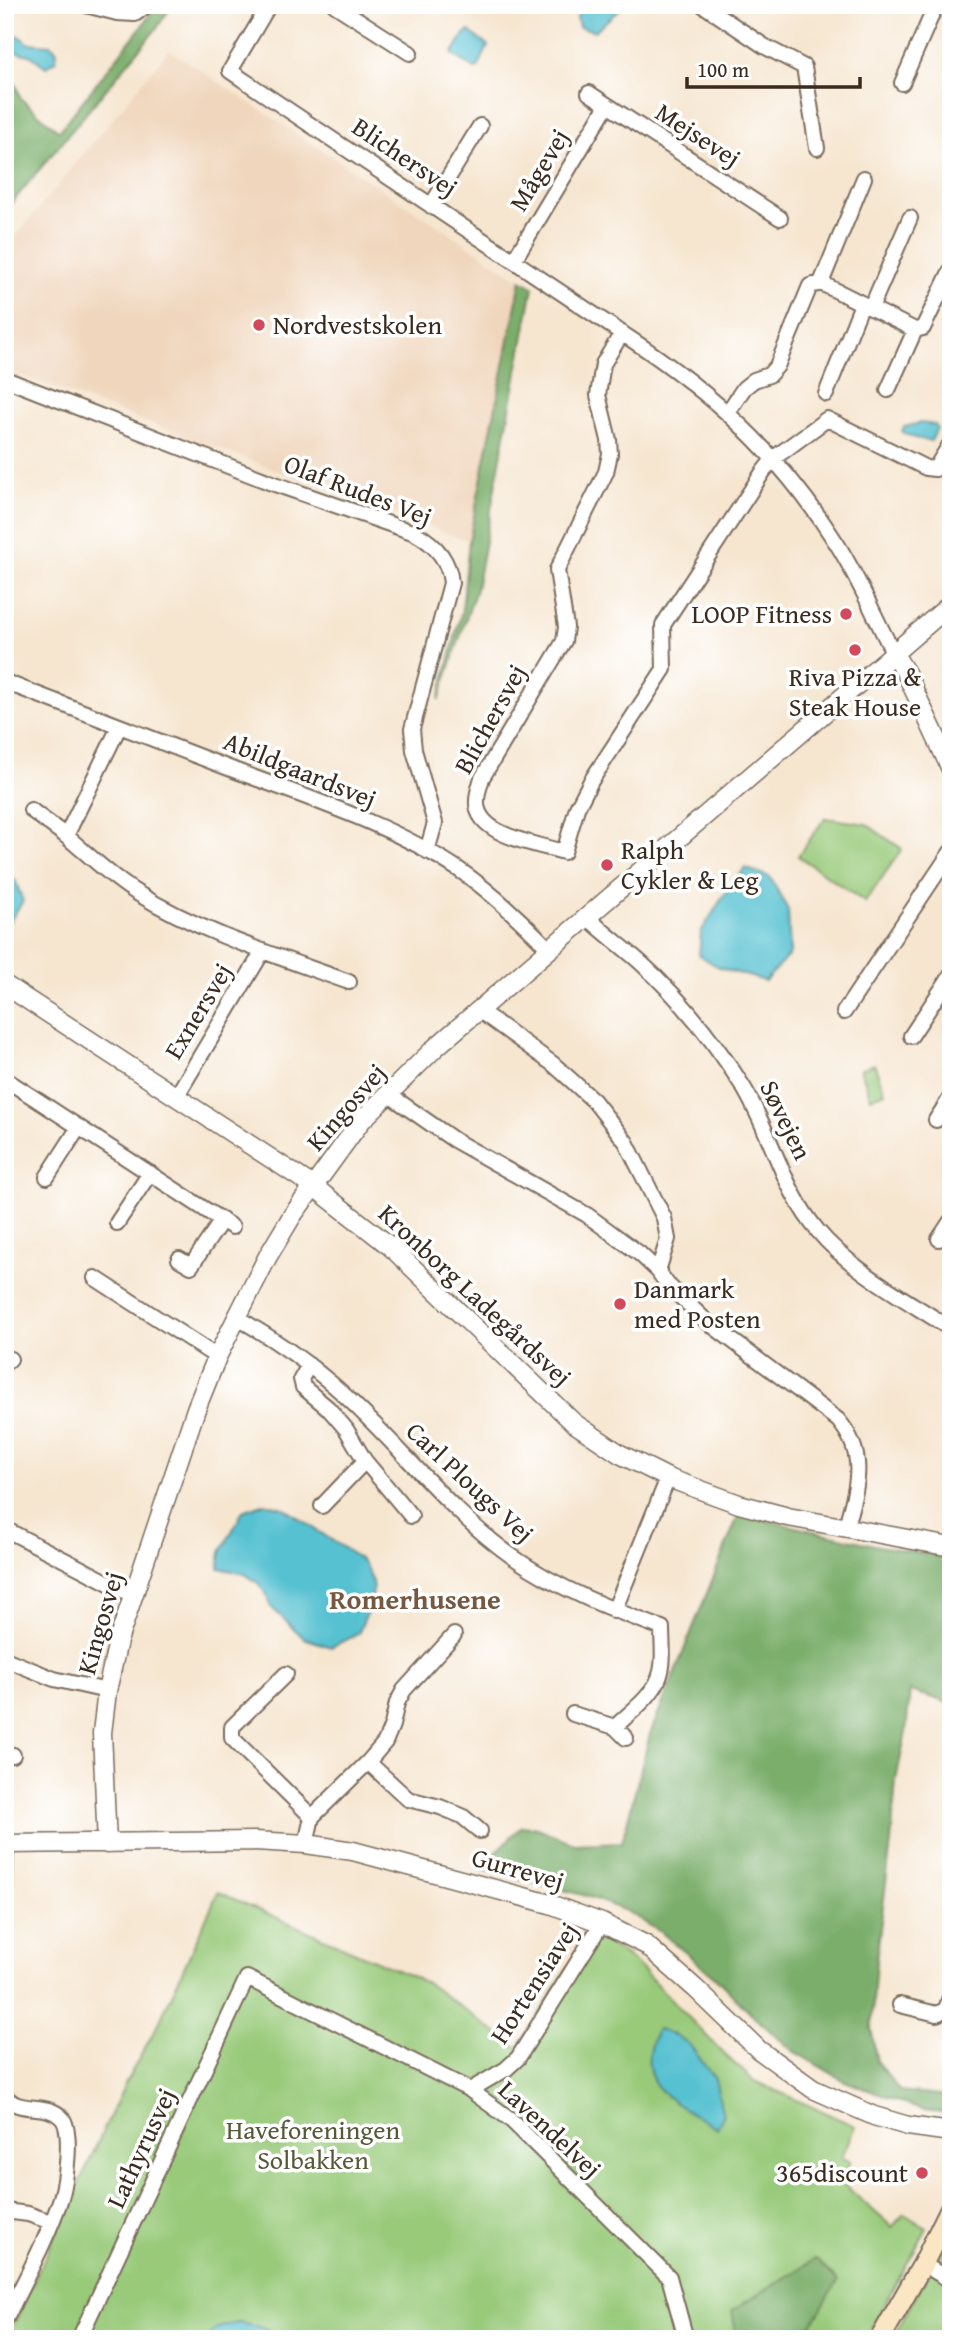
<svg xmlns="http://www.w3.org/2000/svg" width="956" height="2344" viewBox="0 0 956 2344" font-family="'Gentium Book Plus',serif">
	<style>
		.built { fill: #f0d6bc }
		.green { fill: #99ca7a; stroke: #6a7a4c; stroke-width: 2 }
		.forest { fill: #7aae6a; stroke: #5a6c44; stroke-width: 2 }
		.water { fill: #56c1d1; stroke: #487678; stroke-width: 2 }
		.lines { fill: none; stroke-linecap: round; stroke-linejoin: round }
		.minor-casing { stroke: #7c6c5c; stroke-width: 18 }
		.tertiary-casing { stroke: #7c6c5c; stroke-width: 21 }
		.secondary-casing { stroke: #7c6c5c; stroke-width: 23 }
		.minor { stroke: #fff; stroke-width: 14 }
		.tertiary { stroke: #fff; stroke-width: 18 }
		.secondary { stroke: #fbe6c4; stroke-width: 19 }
		.poi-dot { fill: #d1495b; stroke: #fff; stroke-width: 2.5 }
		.labels { text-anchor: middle; stroke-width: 7; stroke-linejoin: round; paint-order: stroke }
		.street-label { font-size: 26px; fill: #3b2a1e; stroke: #fff }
		.poi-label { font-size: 26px; fill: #3b2a1e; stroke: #fff; text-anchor: start }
		.park-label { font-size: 26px; fill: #575a3a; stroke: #fff }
		.neighbourhood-label { font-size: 28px; font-weight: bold; fill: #77573f; stroke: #fff }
	</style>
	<rect width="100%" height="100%" fill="#fff"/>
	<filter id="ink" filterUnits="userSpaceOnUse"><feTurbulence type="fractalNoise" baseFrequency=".0143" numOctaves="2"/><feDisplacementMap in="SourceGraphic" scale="14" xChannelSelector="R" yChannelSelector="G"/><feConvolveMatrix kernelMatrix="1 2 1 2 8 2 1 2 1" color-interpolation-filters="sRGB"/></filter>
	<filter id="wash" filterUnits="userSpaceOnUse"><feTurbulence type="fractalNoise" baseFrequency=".00686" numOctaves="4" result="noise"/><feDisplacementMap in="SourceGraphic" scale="28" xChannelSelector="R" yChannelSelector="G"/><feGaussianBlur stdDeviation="1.57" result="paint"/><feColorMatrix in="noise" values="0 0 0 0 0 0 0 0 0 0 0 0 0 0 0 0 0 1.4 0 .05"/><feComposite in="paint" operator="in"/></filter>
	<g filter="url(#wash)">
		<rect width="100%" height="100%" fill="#f6e6d0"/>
		<path class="built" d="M169,50L521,280L469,541L5,370V250Z"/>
		<path class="green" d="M825,818L866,824L902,849L865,902L798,856Z
			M874,1064L885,1092L871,1098L860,1069Z
			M218,1892L427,1983L518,2048L590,1932L635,1962L726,2056L754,2081L855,2126L842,2157L850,2162L841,2182L892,2227L904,2214L927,2228L865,2339H7L126,2082L160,2021Z
			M943,2249L951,2254V2339H907L896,2331Z"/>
		<path class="forest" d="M155,5H172L157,28L5,211V78L16,85L21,99L59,131L145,22Z
			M521,280L533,287L476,589L439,700L462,610L469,541Z
			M739,1514L879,1546L951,1558V1704L910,1691L906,1732L896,1780L891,1843L876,1961L871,2028L877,2062L900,2091L951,2096V2113L921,2110L845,2081L793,2051L750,2013L715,1977L662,1933L626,1911L587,1896L480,1868L522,1826L538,1828L575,1844L622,1842L650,1734Z
			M815,2259L838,2281L803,2339H737L732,2311Z"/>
		<path class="water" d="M579,5H622L618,11L595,31L579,27L577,19Z
			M469,31L488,46L478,68L475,69L452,54L465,33Z
			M16,34L28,43L51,45L57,51L56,60L46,67L30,55L5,50V35Z
			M920,423L935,425L937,429L931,441L915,438L902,432L904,427Z
			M745,868L770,877L788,910L790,954L765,981L720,968L699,955L701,932L722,898Z
			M5,870L16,882L23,901L5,928Z
			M265,1503L284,1508L358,1558C384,1583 370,1605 358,1634L331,1647L304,1638L270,1606L267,1595L258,1583L245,1574L219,1568L221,1552L243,1511Z
			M657,2029L675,2035L689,2044L715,2079L723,2116L717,2128C675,2102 629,2087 657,2029Z
			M239,2323L260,2327L284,2339H206C214,2327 226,2325 239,2323Z"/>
	</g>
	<g filter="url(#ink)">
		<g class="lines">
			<g class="minor-casing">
				<path id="minor" d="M86,5L117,13L135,14L147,5
					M269,5L230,71L647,350C726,405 785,462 837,544C859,579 875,618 894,654
					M335,5L410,53
					M703,5L764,46L804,67L817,148
					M902,83L936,5
					M589,93L780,218
					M431,206L480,126
					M514,260L607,105
					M821,283L864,178
					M871,308L910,218
					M622,333L603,364L598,395L609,440L610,454L606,472L557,570L566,627L564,641L482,778C480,785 477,793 477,800C474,836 538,844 564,852L577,808L591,781L664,669L663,625L763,472L774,458L827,419L926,468L935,469L951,443
					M5,379L272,483L415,533C435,544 449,559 451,583L412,729L414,750L435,823L427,851
					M888,390L915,330
					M826,394L862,304
					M728,412L744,388L754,380L769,375L777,366L810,286L821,283L915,330L923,328L951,270
					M5,682C83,712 161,742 239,772C313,800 392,825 458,869C492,892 521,920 550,950
					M119,727L66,836C89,855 112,878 137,893C202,933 277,956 349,982
					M31,810L66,836
					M587,917C604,933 623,947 640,962C680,998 713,1039 742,1085C771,1131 782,1189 818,1231C850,1270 909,1301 951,1329
					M480,1011L553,1064L571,1080L594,1101L626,1142L664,1218L668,1239L658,1271
					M844,1012L951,852
					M911,1036L951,975
					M5,1079L232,1227
					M388,1094L454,1140L587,1215L640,1254L658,1271L667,1284L705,1320L838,1420C868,1455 857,1486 846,1526
					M176,1097L263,951
					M936,1120L951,1097
					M47,1177L79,1127
					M117,1223L150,1173
					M939,1239L951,1221
					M179,1259L191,1266L222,1220
					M95,1278L217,1357
					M236,1317C269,1336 302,1358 332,1384C395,1438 445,1509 513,1557C559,1589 610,1609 662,1628C662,1644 665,1663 659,1678C652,1697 629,1713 615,1727
					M5,1363L10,1359
					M309,1365L301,1379L303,1387L328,1408L346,1429L365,1461L411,1516
					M322,1506L365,1461
					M5,1529L134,1596
					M614,1611L668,1478
					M5,1659L54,1679L107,1691
					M286,1674L232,1727V1738L312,1817
					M573,1714L615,1727L626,1738
					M5,1754L13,1755
					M368,1762L408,1799L440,1807L462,1816L480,1831
					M306,1844L312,1817L368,1762L385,1742L392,1725L397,1703L404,1690L454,1635
					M5,1892L6,1844
					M900,2005L937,2014L946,2009L951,1994
					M470,2090L506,2069L518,2058L602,1923
					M5,2095C17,2115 47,2101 62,2118C73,2131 66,2182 61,2198C47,2240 24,2281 5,2321
					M5,2211L28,2214L51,2222
					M923,2264L951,2281
					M79,2339L247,1978L470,2090L510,2119L669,2277L686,2339"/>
			</g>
			<g class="tertiary-casing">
				<path id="tertiary" d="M894,654L906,673L951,769
					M5,985L313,1186L391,1247L574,1423L620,1454L668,1478L739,1504L788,1517L951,1547
					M5,1844L255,1841L306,1844L353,1851L550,1904L602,1923L646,1945L696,1989L759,2050L813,2089L874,2116L908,2126L951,2132
					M107,1844L102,1733L107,1691L118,1641L196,1409L217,1357L268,1256L292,1216L361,1121L436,1047L951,604"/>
			</g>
			<g class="secondary-casing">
				<path id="secondary" d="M880,2339L923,2264L951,2207"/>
			</g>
			<use href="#minor" class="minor"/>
			<use href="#tertiary" class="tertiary"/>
			<use href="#secondary" class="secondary"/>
		</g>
	</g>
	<g class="poi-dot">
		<circle cx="259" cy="325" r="7"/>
		<circle cx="846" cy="614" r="7"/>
		<circle cx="855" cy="650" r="7"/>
		<circle cx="607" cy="865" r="7"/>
		<circle cx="620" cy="1304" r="7"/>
		<circle cx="922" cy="2173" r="7"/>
	</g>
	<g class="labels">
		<g class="street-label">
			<text transform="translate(698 135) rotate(33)" y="9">Mejsevej</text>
			<text transform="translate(405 157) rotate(34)" y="9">Blichersvej</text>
			<text transform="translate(539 170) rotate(-59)" y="9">Mågevej</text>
			<text transform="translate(358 490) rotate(21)" y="9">Olaf Rudes Vej</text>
			<text transform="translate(490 719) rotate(-61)" y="9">Blichersvej</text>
			<text transform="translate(300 770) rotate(22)" y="9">Abildgaardsvej</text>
			<text transform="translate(198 1011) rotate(-59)" y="9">Exnersvej</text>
			<text transform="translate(346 1107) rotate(-49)" y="9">Kingosvej</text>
			<text transform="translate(786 1120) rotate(64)" y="9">Søvejen</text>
			<text transform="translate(475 1295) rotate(43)" y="9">Kronborg Ladegårdsvej</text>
			<text transform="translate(470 1482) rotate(43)" y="9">Carl Plougs Vej</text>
			<text transform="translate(100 1623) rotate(-74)" y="9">Kingosvej</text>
			<text transform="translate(518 1869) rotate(16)" y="9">Gurrevej</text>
			<text transform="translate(534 1983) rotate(-57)" y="9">Hortensiavej</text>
			<text transform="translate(550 2129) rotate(43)" y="9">Lavendelvej</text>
			<text transform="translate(141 2148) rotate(-65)" y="9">Lathyrusvej</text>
		</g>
		<g class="poi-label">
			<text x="273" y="334">Nordvestskolen</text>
			<text x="832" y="623" text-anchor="end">LOOP Fitness</text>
			<text x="855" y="686" text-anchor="middle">Riva Pizza &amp;<tspan x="855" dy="30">Steak House</tspan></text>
			<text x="621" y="859">Ralph<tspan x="621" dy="30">Cykler &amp; Leg</tspan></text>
			<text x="634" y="1298">Danmark<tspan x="634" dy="30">med Posten</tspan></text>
			<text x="908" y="2182" text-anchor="end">365discount</text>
		</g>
		<g class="park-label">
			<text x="313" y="2139">Haveforeningen<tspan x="313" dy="30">Solbakken</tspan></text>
		</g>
		<g class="neighbourhood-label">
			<text x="415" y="1609">Romerhusene</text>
		</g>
	</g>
	<rect width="956" height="2344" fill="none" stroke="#fff" stroke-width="28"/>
	<path d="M687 77v10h173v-10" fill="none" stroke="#3b2a1e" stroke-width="3.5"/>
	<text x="697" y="77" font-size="21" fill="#3b2a1e" stroke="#ffffff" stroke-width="5" paint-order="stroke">100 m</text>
</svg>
